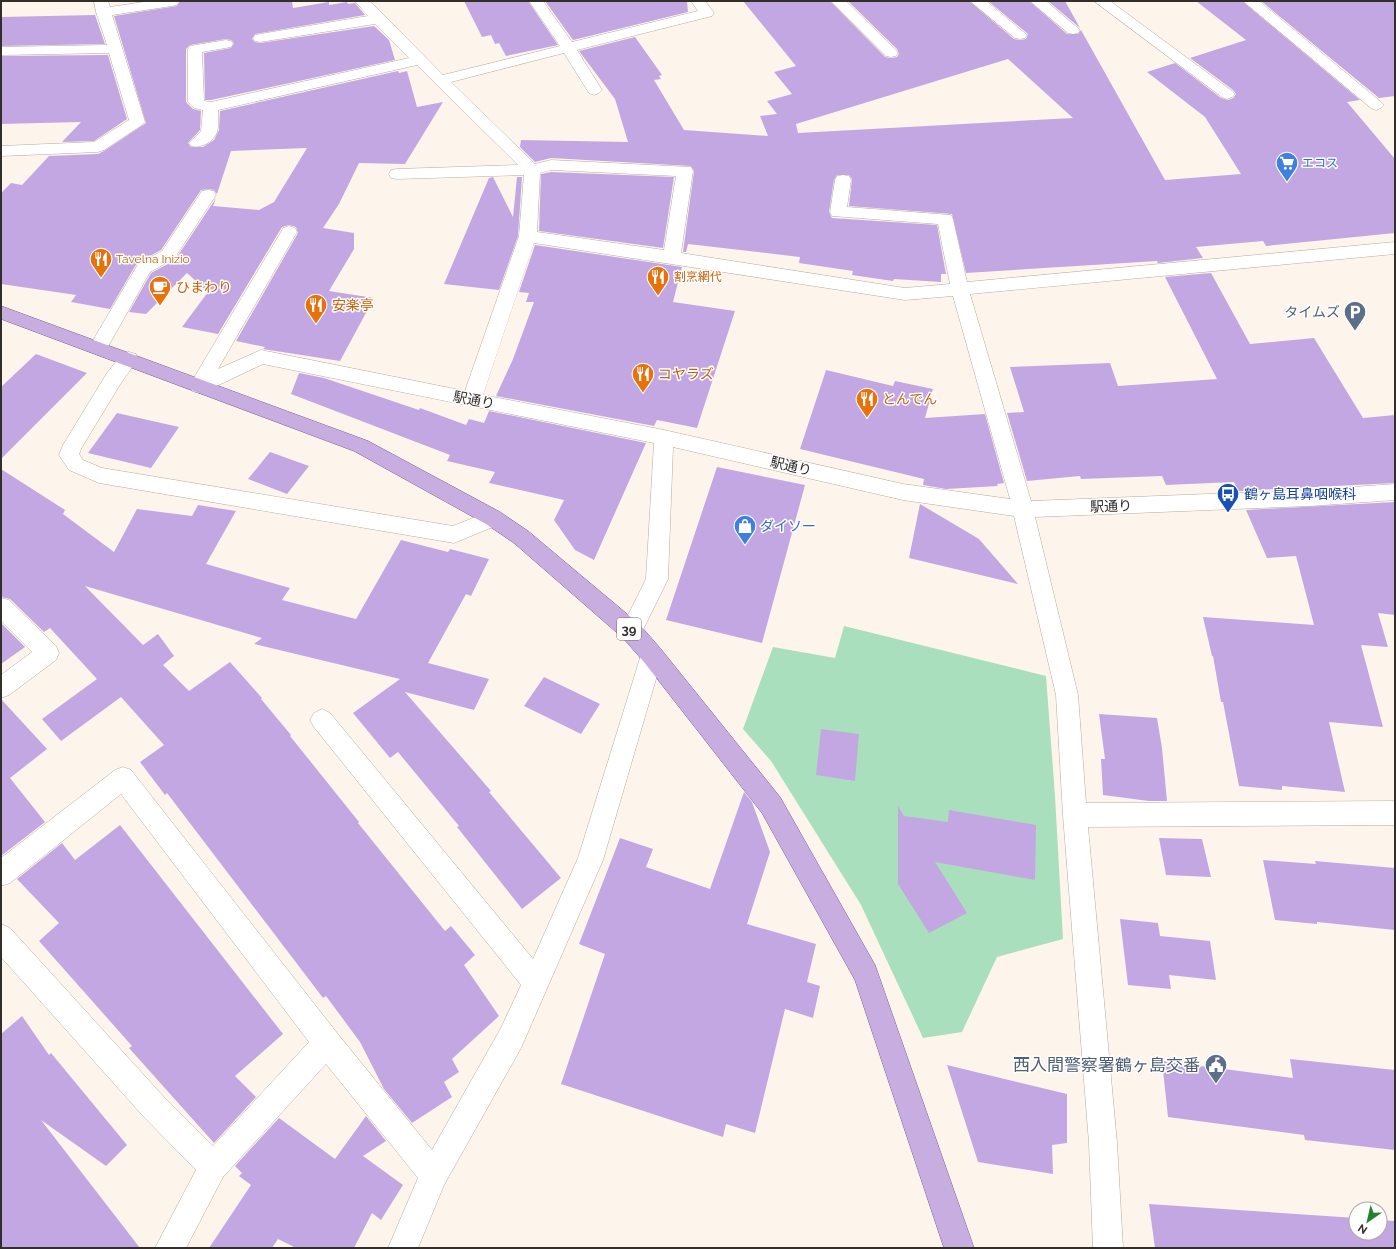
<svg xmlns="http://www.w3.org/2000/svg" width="1396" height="1249" viewBox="0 0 1396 1249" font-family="Raleway,'Noto Sans JP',sans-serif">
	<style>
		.green { fill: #aadfbe }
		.building { fill: #c3a7e2; fill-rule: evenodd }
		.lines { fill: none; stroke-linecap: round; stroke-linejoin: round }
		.minor-casing { stroke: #b5ab9f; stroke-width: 1 }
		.major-casing { stroke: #7c5d94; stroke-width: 1 }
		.minor { fill: #fff; fill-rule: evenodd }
		.major { fill: #c8ade1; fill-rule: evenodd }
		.labels { text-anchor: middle; stroke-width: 3; stroke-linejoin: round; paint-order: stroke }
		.far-shop-label { font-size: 12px; fill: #366cbe; stroke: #fff; text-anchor: start }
		.far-food-label { font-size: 12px; fill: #c56008; stroke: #fff; text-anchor: start }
		.shield { fill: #fff; stroke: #706d6a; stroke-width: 1 }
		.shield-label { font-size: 13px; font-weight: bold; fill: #322e2a }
		.food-label { font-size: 14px; fill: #c56008; stroke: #fff; text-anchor: start }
		.service-label { font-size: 14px; fill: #4e5e75; stroke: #fff; text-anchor: end }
		.street-label { font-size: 14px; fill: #322e2a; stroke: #fff }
		.transit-label { font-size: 14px; fill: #164399; stroke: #fff; text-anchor: start }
		.shop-label { font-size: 14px; fill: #366cbe; stroke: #fff; text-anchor: start }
		.near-service-label { font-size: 17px; fill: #4e5e75; stroke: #fff; text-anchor: end }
	</style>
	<rect width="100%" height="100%" fill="#fdf5eb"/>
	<path class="green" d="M844,626L1046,676L1055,796L1063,939L997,957L962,1032L923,1038L861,905L771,761L743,729L773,647L835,658Z"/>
	<path class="building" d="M180,1H292L293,8L329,2V5L347,2L348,4L355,3L365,15L255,34L252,39L255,42L260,43L374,26L389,40L395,60L211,100H205L204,53L231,48L234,43L231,40L226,39L190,45L186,49V102L193,109L201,111L200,130L188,143L191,147H203L214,140L219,130L220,111L398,71L399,73L407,71L417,107L443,102L405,164L359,163L339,204L323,228L354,233V249L329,291L374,298L340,361L263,349L265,347L236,341L298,233L296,227L289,225L282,227L218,334L182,327L208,292L187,273L146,314L129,312L151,273L175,260L216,198L213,206L259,210L274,202L307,148L231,151L217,194L214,190L208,189L201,190L161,250L137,263L110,309L71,302L76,295L1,284V193L11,183L22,185L49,156L98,154L104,151L146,123L114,16L177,6Z
		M464,1H528L558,45L506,56L499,43L495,44L491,35L482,37Z
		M545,1H687L688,12L573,40Z
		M743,1H830L885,57L891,58L897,57L899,54L897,49L848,1H969L1014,39L1020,40L1026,39L1028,34L988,1H1029L1067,34H1078L1081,30L1165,180L1241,174L1205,117L1147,72L1175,63L1221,98L1228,100L1233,98L1236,94L1233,90L1190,58L1246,40L1196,1H1242L1360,100L1347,102L1395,159V233L1266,246L1263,241L1196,247L1203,258L1158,263L1157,261L966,273L952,214L849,206L852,179L849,175H837L834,180L829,212L832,218L937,225L946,274H941V282L894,279L893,281L852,275L853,271L799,263L800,257L688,244L686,252H683L694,171L691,166L551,158L535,162L520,147L521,140L628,142L615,99L579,51L635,37L662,75L659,76L661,79L654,80L684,130L768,136L760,116L777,114L767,101L792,94L774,72L796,66ZM1008,59L1073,118L798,133L796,124Z
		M1048,1H1065L1080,28Z
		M1261,1H1395V96L1379,98Z
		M95,15L105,44L1,46V17Z
		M108,55L127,119L94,141L62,142L81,122L1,124V56Z
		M551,172L674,177L663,248L539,231L541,174Z
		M493,177L513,217L517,177H522L518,236L499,290L444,284L489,178Z
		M535,245L682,267L673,302L735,311L697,428L657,420L654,426L496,396L513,359L534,302H526L529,293L519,292Z
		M1211,273L1250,344L1314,338L1363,418L1395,415V483L1238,491L1234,482L1166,485L1162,476L1081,479L1080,476L1027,481L1007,413L1024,412L1010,367L1110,363L1118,386L1217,379L1165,277Z
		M36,354L87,373L1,459V387Z
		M826,370L893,386L895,381L933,389L925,418L985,414L1004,483L997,484L998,486L946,489L923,485L924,479L800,449Z
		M299,373L324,378L419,410L420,408L466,425L469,419L484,423L489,411L646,443L594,560L575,550L554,520L564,500L489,483L495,472L447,461L450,455L291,394Z
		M117,413L179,427L151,468L88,453Z
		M270,452L309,466L287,494L248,479Z
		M717,467L805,485L762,643L666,620Z
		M1,469L65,510L63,514L114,552L137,509L192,516L198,505L236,511L206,564L290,588L282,600L356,619L401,540L448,552L450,549L489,559L471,596L466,594L428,663L489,679L474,710L405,692L491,791L489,792L561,878L522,909L457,827L459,826L398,752L390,758L353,713L400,679L254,644L262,638L85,586L143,645L158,634L174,656L163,665L189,691L230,662L262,698L261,699L291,735L290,736L359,822L358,823L445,931L451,926L475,955L464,965L499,1016L452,1059L459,1072L444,1082L452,1097L412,1123L384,1089L360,1042L326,996L323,998L167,793L165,795L140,762L164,745L121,697L61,741L42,719L97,679L50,628L44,632L10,599L1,597Z
		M1395,502V615L1378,613L1388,647L1361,645L1383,727L1329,722L1345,792L1282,786V790L1239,786L1223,702H1221L1213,656H1212L1203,617L1314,625L1296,556L1267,558L1246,510Z
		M920,504L979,539L1018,584L909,558Z
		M1,623L25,647L1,664Z
		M544,677L600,704L581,734L524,706Z
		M1,699L47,749L10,778L45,822L1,856Z
		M1099,714L1157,718L1162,748L1167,801H1149L1103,795L1101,759H1105Z
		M821,729L859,734L855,781L816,775Z
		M744,792L752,802L770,852L747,924L816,944L807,982L820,986L813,1018L785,1009L755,1133L726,1124L723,1137L561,1084L605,954L579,944L620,838L653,849L646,867L710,889Z
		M898,806L904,816L948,822L949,810L1036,825L1035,880L935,862L967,913L929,933L898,884Z
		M120,825L283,1034L235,1076L256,1097L214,1143L129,1048L132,1046L39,941L59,923L17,879L62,843L75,860Z
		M1159,838L1202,839L1211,877L1166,875Z
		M1263,860L1316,864L1315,861L1395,868V930L1317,922V924L1275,920Z
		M1120,919L1158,923L1160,936L1210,941L1216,980L1169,975L1171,989L1128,985Z
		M22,1016L49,1055L51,1053L127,1145L106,1166L41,1120L140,1248H1V1034Z
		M1290,1059L1395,1070V1150L1305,1140L1304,1135L1168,1117L1162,1061L1293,1078Z
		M947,1065L1067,1094V1143L1052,1145L1053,1174L978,1162Z
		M366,1116L386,1141L363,1156L403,1185L381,1220L372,1213L354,1248H296L278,1239L272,1248H209L251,1185L239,1176L242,1173L235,1166L279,1118L335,1159Z
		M1149,1204L1356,1218V1233H1380V1220L1395,1221V1248H1155Z"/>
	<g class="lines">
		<g class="minor-casing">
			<path id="minor" d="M94,1H108L110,7L150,1L179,2L177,5L172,6L112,15L145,122L142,125L104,150L98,152L1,156V146L94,142L129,120L109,53L1,55V47L107,45L96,12Z
				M355,1H370L443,75L560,46L529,1H543L572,42L698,11L691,1H705L714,13L712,16L577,50L602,90L599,93L594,95L589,93L564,53L451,82L535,164L551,160L691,167L693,171L681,253L905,288L950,284L938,224L832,216L830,212L835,180L837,176L843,175L849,176L851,180L847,207L951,215L953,219L967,282L1395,242V254L970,294L1031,501L1310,490L1395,484V500L1310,506L1035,517L1078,695L1086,803L1395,801V825L1088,827L1117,1143L1123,1248H1093L1089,1143L1063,815L1056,695L1014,516L903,500L673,447L668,579L639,638L631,641L623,638L620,631L646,579L654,443L263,364L206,391L199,393L192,391L190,386L192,381L281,232L283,228L289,226L295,228L297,232L218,369L261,350L465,391L519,236L524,175L397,179L391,178L389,174L391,170L397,169L518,165L417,65L218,110C218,117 219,126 217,132C214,142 200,149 191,146L189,143L201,131L203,110L194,108L188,102V49L190,46L226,40L231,41L233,44L231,47L202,52L204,101L211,102L409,58L375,24L260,42L255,41L253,38L255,35L260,34L368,16ZM551,170L676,176L664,250L537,232L540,173ZM534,243L905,300L953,296L1010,499L903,484L664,430L483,395Z
				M831,1H846L896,50L898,53L896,56L891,57L886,56Z
				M970,1H986L1027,35L1025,38L1020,39L1015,38Z
				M1030,1H1046L1080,30L1078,33L1073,34L1068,33Z
				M1094,1H1110L1232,91L1235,94L1232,97L1227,99L1222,97Z
				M1243,1H1259L1381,102L1384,105L1381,108L1376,110L1371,108Z
				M208,190L214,191L216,195L174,259L150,272L105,352L98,354L91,352L89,347L138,264L162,251L202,191Z
				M129,352L136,354L138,359L121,383L82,447L79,454L83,460L102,468L453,526L493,510L500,512L503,518L500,524L454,543L99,483L69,470L59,455L63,445L107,373L122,354Z
				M1,598L9,600L56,646L59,653L56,660L9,695L1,698V675L32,652L1,621Z
				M652,645L660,648L663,655L603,860L521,1048L444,1185L418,1248H388L418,1178L326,1064L223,1177L186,1248H155L196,1170L143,1116L1,957V924L10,928L163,1096L213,1146L309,1042L121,794L10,883L1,886V858L115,770L123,767L131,770L337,1033L432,1150L501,1028L521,985L314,727L310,720L314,713L322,709L330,713L533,959L578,858L641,655L644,648Z"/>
		</g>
		<g class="major-casing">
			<path id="major" d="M1,306L368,441L500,512L528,531L639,624L660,648L780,797L875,965L974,1248H944L855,980L762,813L644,662L623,638L514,543L486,524L354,451L1,319Z"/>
		</g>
		<use href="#minor" class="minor"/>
		<use href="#major" class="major"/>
	</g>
	<defs>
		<g id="supermarket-pin" transform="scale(1.15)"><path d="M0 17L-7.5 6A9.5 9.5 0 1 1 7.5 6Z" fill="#3f7fe0" stroke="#fff"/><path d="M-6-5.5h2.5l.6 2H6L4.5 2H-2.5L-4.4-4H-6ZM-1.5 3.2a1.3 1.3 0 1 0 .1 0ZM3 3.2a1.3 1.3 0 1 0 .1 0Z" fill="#fff"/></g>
		<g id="restaurant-pin" transform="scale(1.15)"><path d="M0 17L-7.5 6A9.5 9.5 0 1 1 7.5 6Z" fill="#e8710a" stroke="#fff"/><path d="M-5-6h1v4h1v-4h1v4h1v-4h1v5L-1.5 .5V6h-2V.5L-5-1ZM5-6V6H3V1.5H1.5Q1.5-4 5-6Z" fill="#fff"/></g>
		<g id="cafe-pin" transform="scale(1.15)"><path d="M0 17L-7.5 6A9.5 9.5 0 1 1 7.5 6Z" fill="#e8710a" stroke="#fff"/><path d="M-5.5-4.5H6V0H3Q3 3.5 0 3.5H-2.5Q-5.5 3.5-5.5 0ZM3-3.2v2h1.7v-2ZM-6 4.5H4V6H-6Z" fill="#fff"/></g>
		<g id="parking-pin" transform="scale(1.15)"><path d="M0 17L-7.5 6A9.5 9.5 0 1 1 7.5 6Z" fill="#5c6f8a" stroke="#fff"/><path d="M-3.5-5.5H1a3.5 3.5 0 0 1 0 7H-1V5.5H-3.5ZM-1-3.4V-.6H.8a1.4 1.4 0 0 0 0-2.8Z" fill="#fff"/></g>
		<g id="bus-pin" transform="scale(1.15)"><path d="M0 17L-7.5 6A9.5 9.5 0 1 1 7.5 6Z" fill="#1a4fb4" stroke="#fff"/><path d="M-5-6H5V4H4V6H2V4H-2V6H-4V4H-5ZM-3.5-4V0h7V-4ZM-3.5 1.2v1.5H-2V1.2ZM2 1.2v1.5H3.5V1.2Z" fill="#fff"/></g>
		<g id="shop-pin" transform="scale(1.15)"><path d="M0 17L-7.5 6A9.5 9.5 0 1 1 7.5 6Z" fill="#3f7fe0" stroke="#fff"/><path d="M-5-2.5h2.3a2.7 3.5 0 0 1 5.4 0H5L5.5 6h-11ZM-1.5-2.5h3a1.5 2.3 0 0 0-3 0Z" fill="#fff"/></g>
		<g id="civic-pin" transform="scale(1.15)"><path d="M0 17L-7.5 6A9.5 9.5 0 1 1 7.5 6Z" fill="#5c6f8a" stroke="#fff"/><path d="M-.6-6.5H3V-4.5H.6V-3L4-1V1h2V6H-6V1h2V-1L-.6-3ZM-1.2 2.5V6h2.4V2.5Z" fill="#fff"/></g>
	</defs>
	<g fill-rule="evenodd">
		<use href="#supermarket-pin" x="1287" y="163"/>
		<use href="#restaurant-pin" x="101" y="259"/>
		<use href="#restaurant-pin" x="658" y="277"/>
		<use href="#cafe-pin" x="160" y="287"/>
		<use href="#restaurant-pin" x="316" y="305"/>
		<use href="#parking-pin" x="1355" y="312"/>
		<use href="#restaurant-pin" x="643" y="374"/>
		<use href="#restaurant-pin" x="867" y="399"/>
		<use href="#bus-pin" x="1228" y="494"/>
		<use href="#shop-pin" x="745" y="526"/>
		<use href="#civic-pin" x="1216" y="1065"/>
	</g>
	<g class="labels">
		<g class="far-shop-label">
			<text x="1302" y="167">エコス</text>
		</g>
		<g class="far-food-label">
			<text x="116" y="263">Tavelna Inizio</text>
			<text x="674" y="281">割烹網代</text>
		</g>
		<rect class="shield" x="617" y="618" width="24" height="22" rx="3"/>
		<g class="shield-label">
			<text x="629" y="634">39</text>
		</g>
		<g class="food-label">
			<text x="176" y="292">ひまわり</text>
			<text x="332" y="310">安楽亭</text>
			<text x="658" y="379">コヤラズ</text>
			<text x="882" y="404">とんでん</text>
		</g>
		<g class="service-label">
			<text x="1340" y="317">タイムズ</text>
		</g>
		<g class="street-label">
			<text transform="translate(474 400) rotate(11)" y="5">駅通り</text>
			<text transform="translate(791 466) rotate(13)" y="5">駅通り</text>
			<text transform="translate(1111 506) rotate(-2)" y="5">駅通り</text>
		</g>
		<g class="transit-label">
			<text x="1244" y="499">鶴ヶ島耳鼻咽喉科</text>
		</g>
		<g class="shop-label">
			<text x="760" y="531">ダイソー</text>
		</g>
		<g class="near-service-label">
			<text x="1200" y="1071">西入間警察署鶴ヶ島交番</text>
		</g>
	</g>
	<rect width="1396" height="1249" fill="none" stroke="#322e2a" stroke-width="4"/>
	<g transform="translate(1368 1221) rotate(214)"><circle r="19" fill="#ffffff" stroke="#adabaa"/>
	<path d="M0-3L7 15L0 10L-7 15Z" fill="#228133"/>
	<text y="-6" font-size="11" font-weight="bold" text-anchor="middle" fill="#322e2a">N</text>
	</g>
</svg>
